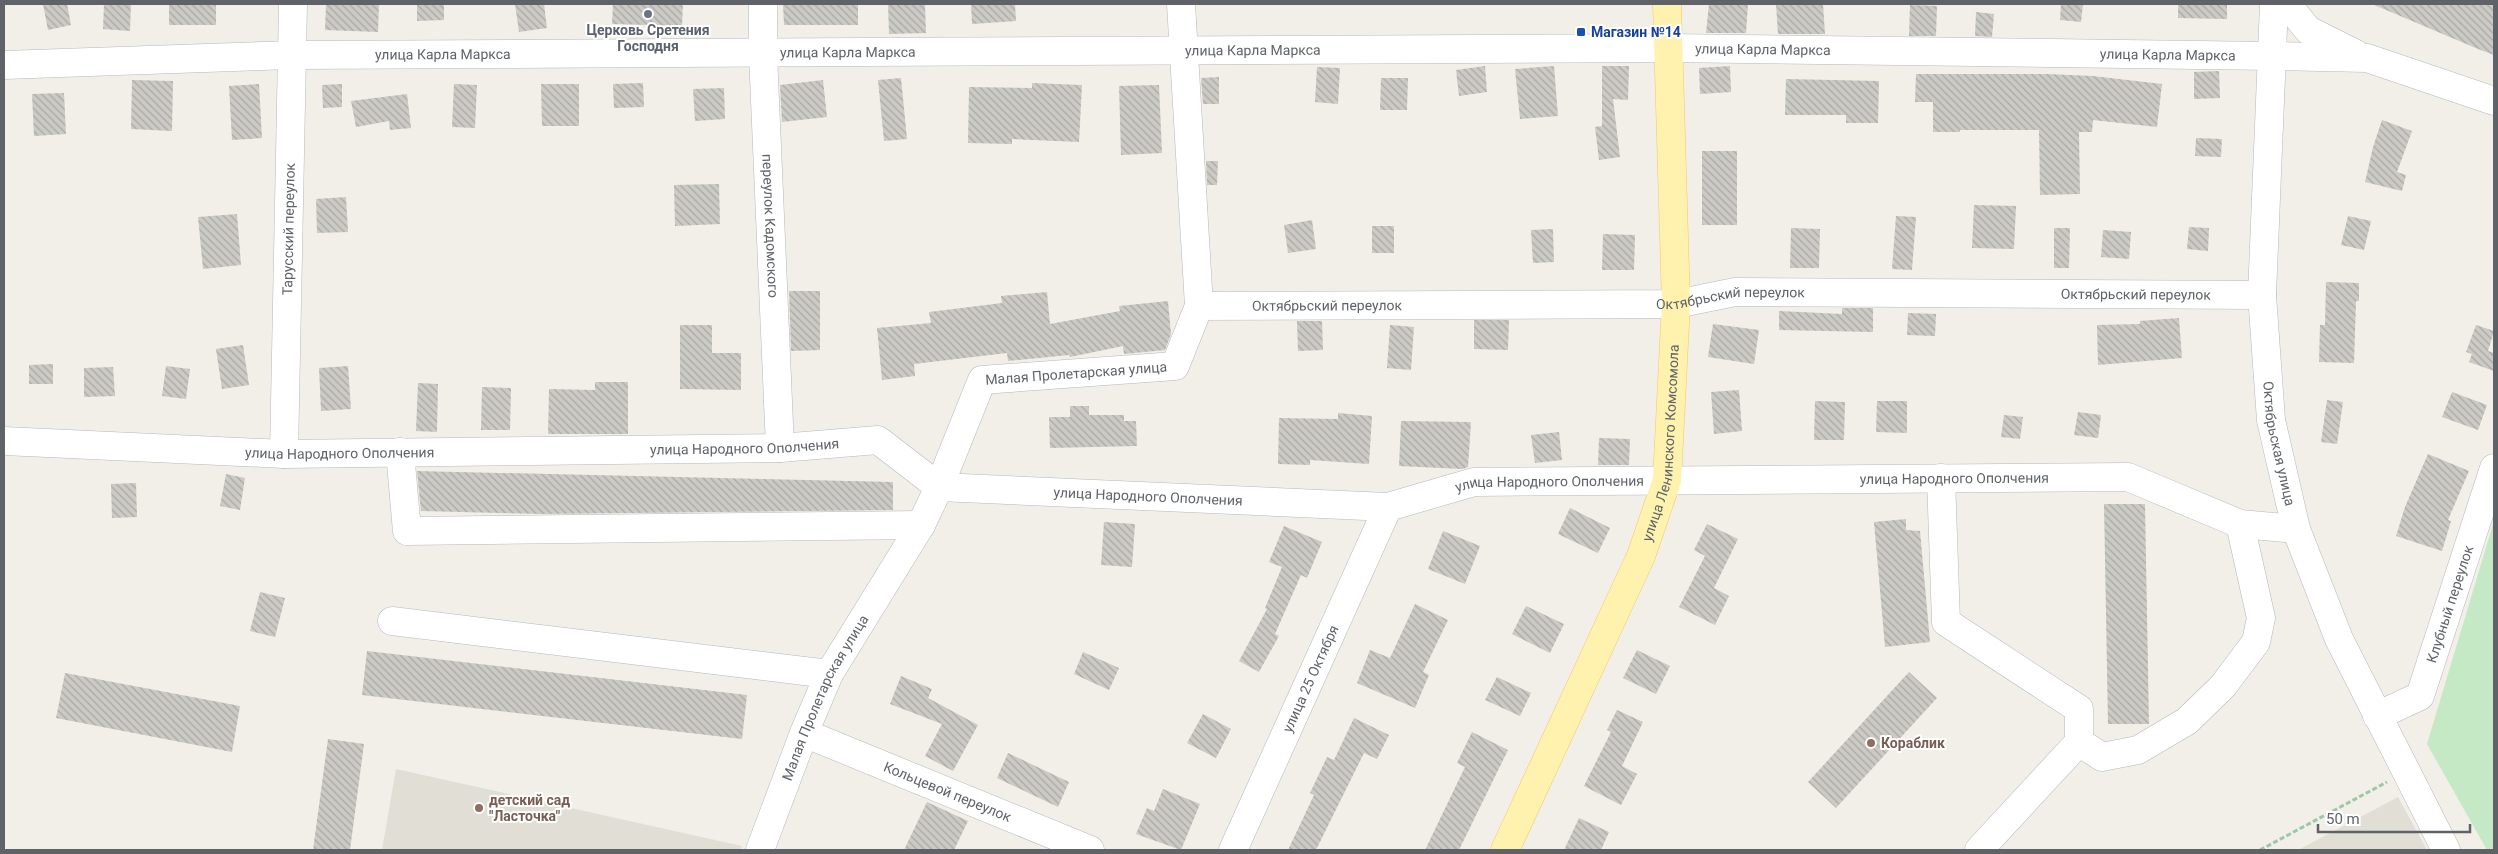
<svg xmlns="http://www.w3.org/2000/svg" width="2498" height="854" viewBox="0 0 2498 854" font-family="Roboto,sans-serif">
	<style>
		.education { fill: #e1ded6 }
		.green { fill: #c5e8c5 }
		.building { fill: url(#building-back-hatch) }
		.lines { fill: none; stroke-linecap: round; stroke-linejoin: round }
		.minor-casing { stroke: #b5b8bc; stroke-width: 29 }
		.major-casing { stroke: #f2c960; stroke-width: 29 }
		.path { stroke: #9cc7a9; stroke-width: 3; stroke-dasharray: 5 2.5; stroke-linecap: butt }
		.minor { stroke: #fff; stroke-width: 28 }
		.major { stroke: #fff2af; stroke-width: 28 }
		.worship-dot { fill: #6b7280; stroke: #fff; stroke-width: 2 }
		.transit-dot { fill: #1a4fb4; stroke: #fff; stroke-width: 2 }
		.education-dot { fill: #8d6e63; stroke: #fff; stroke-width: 2 }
		.labels { text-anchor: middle; stroke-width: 4; stroke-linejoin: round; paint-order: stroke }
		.worship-label { font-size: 14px; font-weight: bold; fill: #5b616d; stroke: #fff }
		.transit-label { font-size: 14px; font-weight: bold; fill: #164399; stroke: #fff; text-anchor: start }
		.street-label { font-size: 14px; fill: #5f6368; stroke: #fff }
		.education-label { font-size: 14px; font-weight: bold; fill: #785e54; stroke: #fff; text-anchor: start }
	</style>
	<defs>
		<pattern id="building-back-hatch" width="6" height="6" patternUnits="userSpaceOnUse" patternTransform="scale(1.25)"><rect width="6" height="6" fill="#cccac5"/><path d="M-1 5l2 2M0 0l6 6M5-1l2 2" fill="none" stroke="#a9a8a4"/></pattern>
	</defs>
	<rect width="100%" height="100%" fill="#f1efe8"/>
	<path class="education" d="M396,769L742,846L740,850H382Z
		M2398,797L2427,850H2298Z"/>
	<path class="green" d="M2494,521V850H2487L2427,744Z"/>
	<path class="building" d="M43,4H67L71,25L48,30Z
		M104,4H131L130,31L103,29Z
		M169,4H216V25H169Z
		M326,4H379L378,32L325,30Z
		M417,4H444V20L417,21Z
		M515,4H544L547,28L519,32Z
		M613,4H683L682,26L612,24Z
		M783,4H858V25H784Z
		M888,4H925L926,33L889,34Z
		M971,4H1015L1016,21L972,24Z
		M1709,4H1748L1746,33H1706Z
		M1776,4H1823L1825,34H1778Z
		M2061,4H2083L2081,22L2060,20Z
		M2178,4H2227V19L2178,18Z
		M2372,4H2494V55L2478,49Z
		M1910,5L1937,6L1936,36H1909Z
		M1976,12L1994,14L1992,37L1975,36Z
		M1485,66L1487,92L1459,96L1456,70Z
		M1554,66L1558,116L1520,119L1515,69Z
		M1602,66H1629L1628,100L1613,99L1620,157L1599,160L1595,127L1602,126Z
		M1730,66L1731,92L1700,94L1699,68Z
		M1317,67L1340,68L1338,104L1315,102Z
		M2219,71L2220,98L2194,99V72Z
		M1916,74H2047L2093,76L2162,84L2157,127L2093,120L2092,132H2079L2080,194L2040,195L2039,130H1960V132H1933V102H1915Z
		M1219,77V104H1203L1201,78Z
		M901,78L907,139L884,141L878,80Z
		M1381,78H1408L1407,110H1380Z
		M1786,79L1879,81L1878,123H1846V115H1785Z
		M132,80L173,81L172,131L131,129Z
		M823,80L827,117L782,122L780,85Z
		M643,83L644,107L614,108L613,84Z
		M1032,83L1082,85L1079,142L1012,139V144L968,143L969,87L1032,88Z
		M259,84L262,138L232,140L229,86Z
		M342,84V107L323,108L322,85Z
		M454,84L477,85L475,128L452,127Z
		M541,84H579V126H542Z
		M1159,85L1162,153L1121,155L1119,86Z
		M724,88L725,119L695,121L693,89Z
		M64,93L66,134L34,136L32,94Z
		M407,94L411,128L390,130L389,121L356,127L351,101Z
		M2382,120L2412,131L2397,172L2406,175L2402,191L2365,182L2373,147Z
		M2196,138L2222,139L2221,157L2195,156Z
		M1702,151H1737V225H1702Z
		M1206,161H1218L1217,185H1207Z
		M719,184L720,224L675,226L674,185Z
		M346,197L348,232L317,233L316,199Z
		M1974,205L2016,206L2014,249L1972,248Z
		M237,214L241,265L203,269L198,217Z
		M1896,216L1916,217L1912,270L1892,269Z
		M2348,216L2371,221L2364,250L2341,245Z
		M1312,220L1316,249L1288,253L1284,225Z
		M1372,226H1394V253H1372Z
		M2189,227L2209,228L2208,251L2187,249Z
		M1791,228L1820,229L1819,268H1790Z
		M2054,228H2070L2069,268H2054Z
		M1553,229L1554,262L1533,263L1531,230Z
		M2103,230L2131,232L2129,259L2101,257Z
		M1603,234L1635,235L1634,270H1602Z
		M2326,282L2359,283V301H2356L2354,363L2319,362L2320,325H2325Z
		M789,291H820V350L791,351Z
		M1047,292L1050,324L1120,311L1119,306L1168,301L1171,334L1165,350L1124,354L1123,346L1070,357L1069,355L1008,361L1007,353L914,364L915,376L882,380L877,328L931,323L929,312L1002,303L1001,296Z
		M1842,308H1873V332L1779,330V311L1842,314Z
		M1908,313L1936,314L1935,336L1907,335Z
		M2179,318L2182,358L2098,365L2097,325L2140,324V321Z
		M1474,320H1509L1508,350L1474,349Z
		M1297,321H1322L1323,350L1298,351Z
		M1713,324L1759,330L1754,364L1708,357Z
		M680,325H712V353H741V390L680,389Z
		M1390,325L1414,327L1411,370L1387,368Z
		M2476,325L2494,331L2488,351L2494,353V371L2469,362L2472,354L2466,352Z
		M243,345L249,385L222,389L216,349Z
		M53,364V384H29V365Z
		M166,366L190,369L186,399L162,396Z
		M348,366L351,409L321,411L319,368Z
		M113,367L115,396L84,397V368Z
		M595,382H628V434H548L549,389L595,390Z
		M418,383L438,384L437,432L416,431Z
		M482,387L511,388L510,430H481Z
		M1739,390L1742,431L1714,434L1711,392Z
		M2452,392L2487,405L2478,430L2442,417Z
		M2327,400L2343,402L2337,444L2321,442Z
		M1815,401L1845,402L1844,440H1814Z
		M1877,401H1907V433L1876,432Z
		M1070,406H1089V415H1124V421H1136L1137,446L1050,448L1049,417H1070Z
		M2078,412L2101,415L2098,438L2074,435Z
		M1338,413L1372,416L1369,464L1310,460V465L1278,464L1279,418L1338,419Z
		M2004,415L2023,417L2020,439L2001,437Z
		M1401,421L1471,422L1468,467L1462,469L1399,466Z
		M1559,432L1562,460L1535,463L1531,435Z
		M1599,438L1630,439L1629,465H1598Z
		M2428,454L2469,471L2448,520L2451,521L2442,551L2396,536L2405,507Z
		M417,471L893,482V510L542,514L421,511Z
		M226,474L245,478L240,510L220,506Z
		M136,483L137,517L112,518L111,484Z
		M2104,504H2145L2149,724H2108Z
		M1570,508L1610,528L1598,553L1558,534Z
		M1906,519V530L1920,531L1930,642L1885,647L1874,522Z
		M1104,522L1135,524L1132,567L1101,565Z
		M1707,524L1738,539L1714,588L1729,596L1715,625L1679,607L1705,556L1694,550Z
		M1284,526L1322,542L1307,578L1301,575L1275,634L1279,636L1259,672L1239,661L1267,609L1265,608L1282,567L1269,562Z
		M1443,531L1480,546L1465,584L1428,569Z
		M260,592L285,598L275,637L250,631Z
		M1415,604L1448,620L1423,672L1429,675L1415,708L1357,683L1370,650L1390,658Z
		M1526,606L1564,624L1550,653L1512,634Z
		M1637,650L1670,666L1656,694L1623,678Z
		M367,651L747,695L742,739L362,695Z
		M1083,652L1119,668L1109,690L1074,674Z
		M1909,672L1937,698L1836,808L1808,782Z
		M65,673L240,706L232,752L56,718Z
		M901,676L932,689L928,698L978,725L953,771L925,756L942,724L890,704Z
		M1497,677L1531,693L1520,716L1485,700Z
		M1617,710L1643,722L1622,766L1637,774L1621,805L1584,786L1611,732L1607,730Z
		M1203,714L1231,729L1216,758L1187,743Z
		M1354,718L1389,735L1377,759L1364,753L1316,850H1288L1314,795L1310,793L1327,757L1334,760Z
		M1472,732L1508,750L1459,850H1425L1465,767L1457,763Z
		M328,739L364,744L350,850H313Z
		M1008,753L1069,782L1058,807L997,778Z
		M1163,789L1200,804L1181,850L1136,834L1147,808L1154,811Z
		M927,802L968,821L954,850H904Z
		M1579,818L1609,832L1601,850H1564Z"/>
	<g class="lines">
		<g class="minor-casing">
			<g id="minor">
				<path id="s1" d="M763,4V54L780,448"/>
				<path id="s2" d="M2274,4L2262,295L2271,420L2296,529L2339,639L2446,850"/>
				<path d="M2287,4L2308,30L2356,54"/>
				<path id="s3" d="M4,65L292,55L1668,48L2271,56L2367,58L2494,101"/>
				<path id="s4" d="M1199,306L1676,304L1735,292L2262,295"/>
				<path id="s5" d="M4,441L284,454L780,448L878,440L939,487L1388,507L1474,482L2128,477L2240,524L2296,529"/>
				<path d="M400,452L407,531L921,525"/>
				<path id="s6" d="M284,454L293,4"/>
				<path d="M1941,478L1946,622L2079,709V742L1979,850"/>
				<path d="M392,621L829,674"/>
				<path id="s7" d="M2377,716L2420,696L2494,468"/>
				<path id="s8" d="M804,733L1090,850"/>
				<path d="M2079,742L2102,757L2138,750L2187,721L2223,686L2256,642L2261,618L2240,524"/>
				<path id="s9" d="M760,850L804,733L829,674L921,525L939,487L982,380L1175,366L1199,306L1181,4"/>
				<path id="s10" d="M1233,850L1388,507"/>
			</g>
		</g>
		<g class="major-casing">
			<g id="major">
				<path id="s11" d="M1505,850L1641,556L1667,480L1676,304L1667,4"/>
			</g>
		</g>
		<path class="path" d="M2260,850L2387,782"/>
		<use href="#minor" class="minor"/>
		<use href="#major" class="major"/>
	</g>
	<circle class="worship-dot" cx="648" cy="14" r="5"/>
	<rect class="transit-dot" x="1576" y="27" width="10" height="10" rx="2.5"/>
	<g class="education-dot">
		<circle cx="1871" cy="743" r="5"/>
		<circle cx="479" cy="808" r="5"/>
	</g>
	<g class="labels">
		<g class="worship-label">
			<text x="648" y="35">Церковь Сретения<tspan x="648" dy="16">Господня</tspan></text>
		</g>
		<g class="transit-label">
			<text x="1591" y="37">Магазин №14</text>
		</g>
		<g class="street-label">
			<text dy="5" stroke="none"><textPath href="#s3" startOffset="1759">улица Карла Маркса</textPath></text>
			<text dy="5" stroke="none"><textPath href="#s3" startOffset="1249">улица Карла Маркса</textPath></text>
			<text dy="5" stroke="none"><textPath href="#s3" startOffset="844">улица Карла Маркса</textPath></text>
			<text dy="5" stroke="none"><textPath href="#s3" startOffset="439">улица Карла Маркса</textPath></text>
			<text dy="5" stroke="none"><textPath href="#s3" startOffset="2164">улица Карла Маркса</textPath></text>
			<text dy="5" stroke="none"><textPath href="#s1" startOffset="222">переулок Кадомского</textPath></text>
			<text dy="5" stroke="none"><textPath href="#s6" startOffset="225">Тарусский переулок</textPath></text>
			<text dy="5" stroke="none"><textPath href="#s4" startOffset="938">Октябрьский переулок</textPath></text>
			<text dy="5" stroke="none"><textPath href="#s4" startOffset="532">Октябрьский переулок</textPath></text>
			<text dy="5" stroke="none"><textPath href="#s4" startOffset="128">Октябрьский переулок</textPath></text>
			<text dy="5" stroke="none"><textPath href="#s9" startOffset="616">Малая Пролетарская улица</textPath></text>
			<text dy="5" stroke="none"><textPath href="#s11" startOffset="440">улица Ленинского Комсомола</textPath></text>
			<text dy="5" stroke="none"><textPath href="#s2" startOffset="441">Октябрьская улица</textPath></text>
			<text dy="5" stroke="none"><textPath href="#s5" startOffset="741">улица Народного Ополчения</textPath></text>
			<text dy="5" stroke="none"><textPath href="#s5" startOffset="336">улица Народного Ополчения</textPath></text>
			<text dy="5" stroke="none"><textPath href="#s5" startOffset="1971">улица Народного Ополчения</textPath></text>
			<text dy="5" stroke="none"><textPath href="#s5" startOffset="1566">улица Народного Ополчения</textPath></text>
			<text dy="5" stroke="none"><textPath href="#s5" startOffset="1161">улица Народного Ополчения</textPath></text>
			<text dy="5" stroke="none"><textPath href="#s7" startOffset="144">Клубный переулок</textPath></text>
			<text dy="5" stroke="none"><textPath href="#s10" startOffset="188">улица 25 Октября</textPath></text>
			<text dy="5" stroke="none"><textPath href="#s9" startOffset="166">Малая Пролетарская улица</textPath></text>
			<text dy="5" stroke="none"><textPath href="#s8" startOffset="155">Кольцевой переулок</textPath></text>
		</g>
		<g class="education-label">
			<text x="1881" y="748">Кораблик</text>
			<text x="489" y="805">детский сад<tspan x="489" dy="16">"Ласточка"</tspan></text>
		</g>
	</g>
	<rect width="2498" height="854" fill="none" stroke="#5f6368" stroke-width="10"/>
	<path d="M2318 824v8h152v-8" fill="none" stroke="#5f6368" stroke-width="2.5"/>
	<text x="2326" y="824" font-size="15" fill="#5f6368" stroke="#ffffff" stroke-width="4" paint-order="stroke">50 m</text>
</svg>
